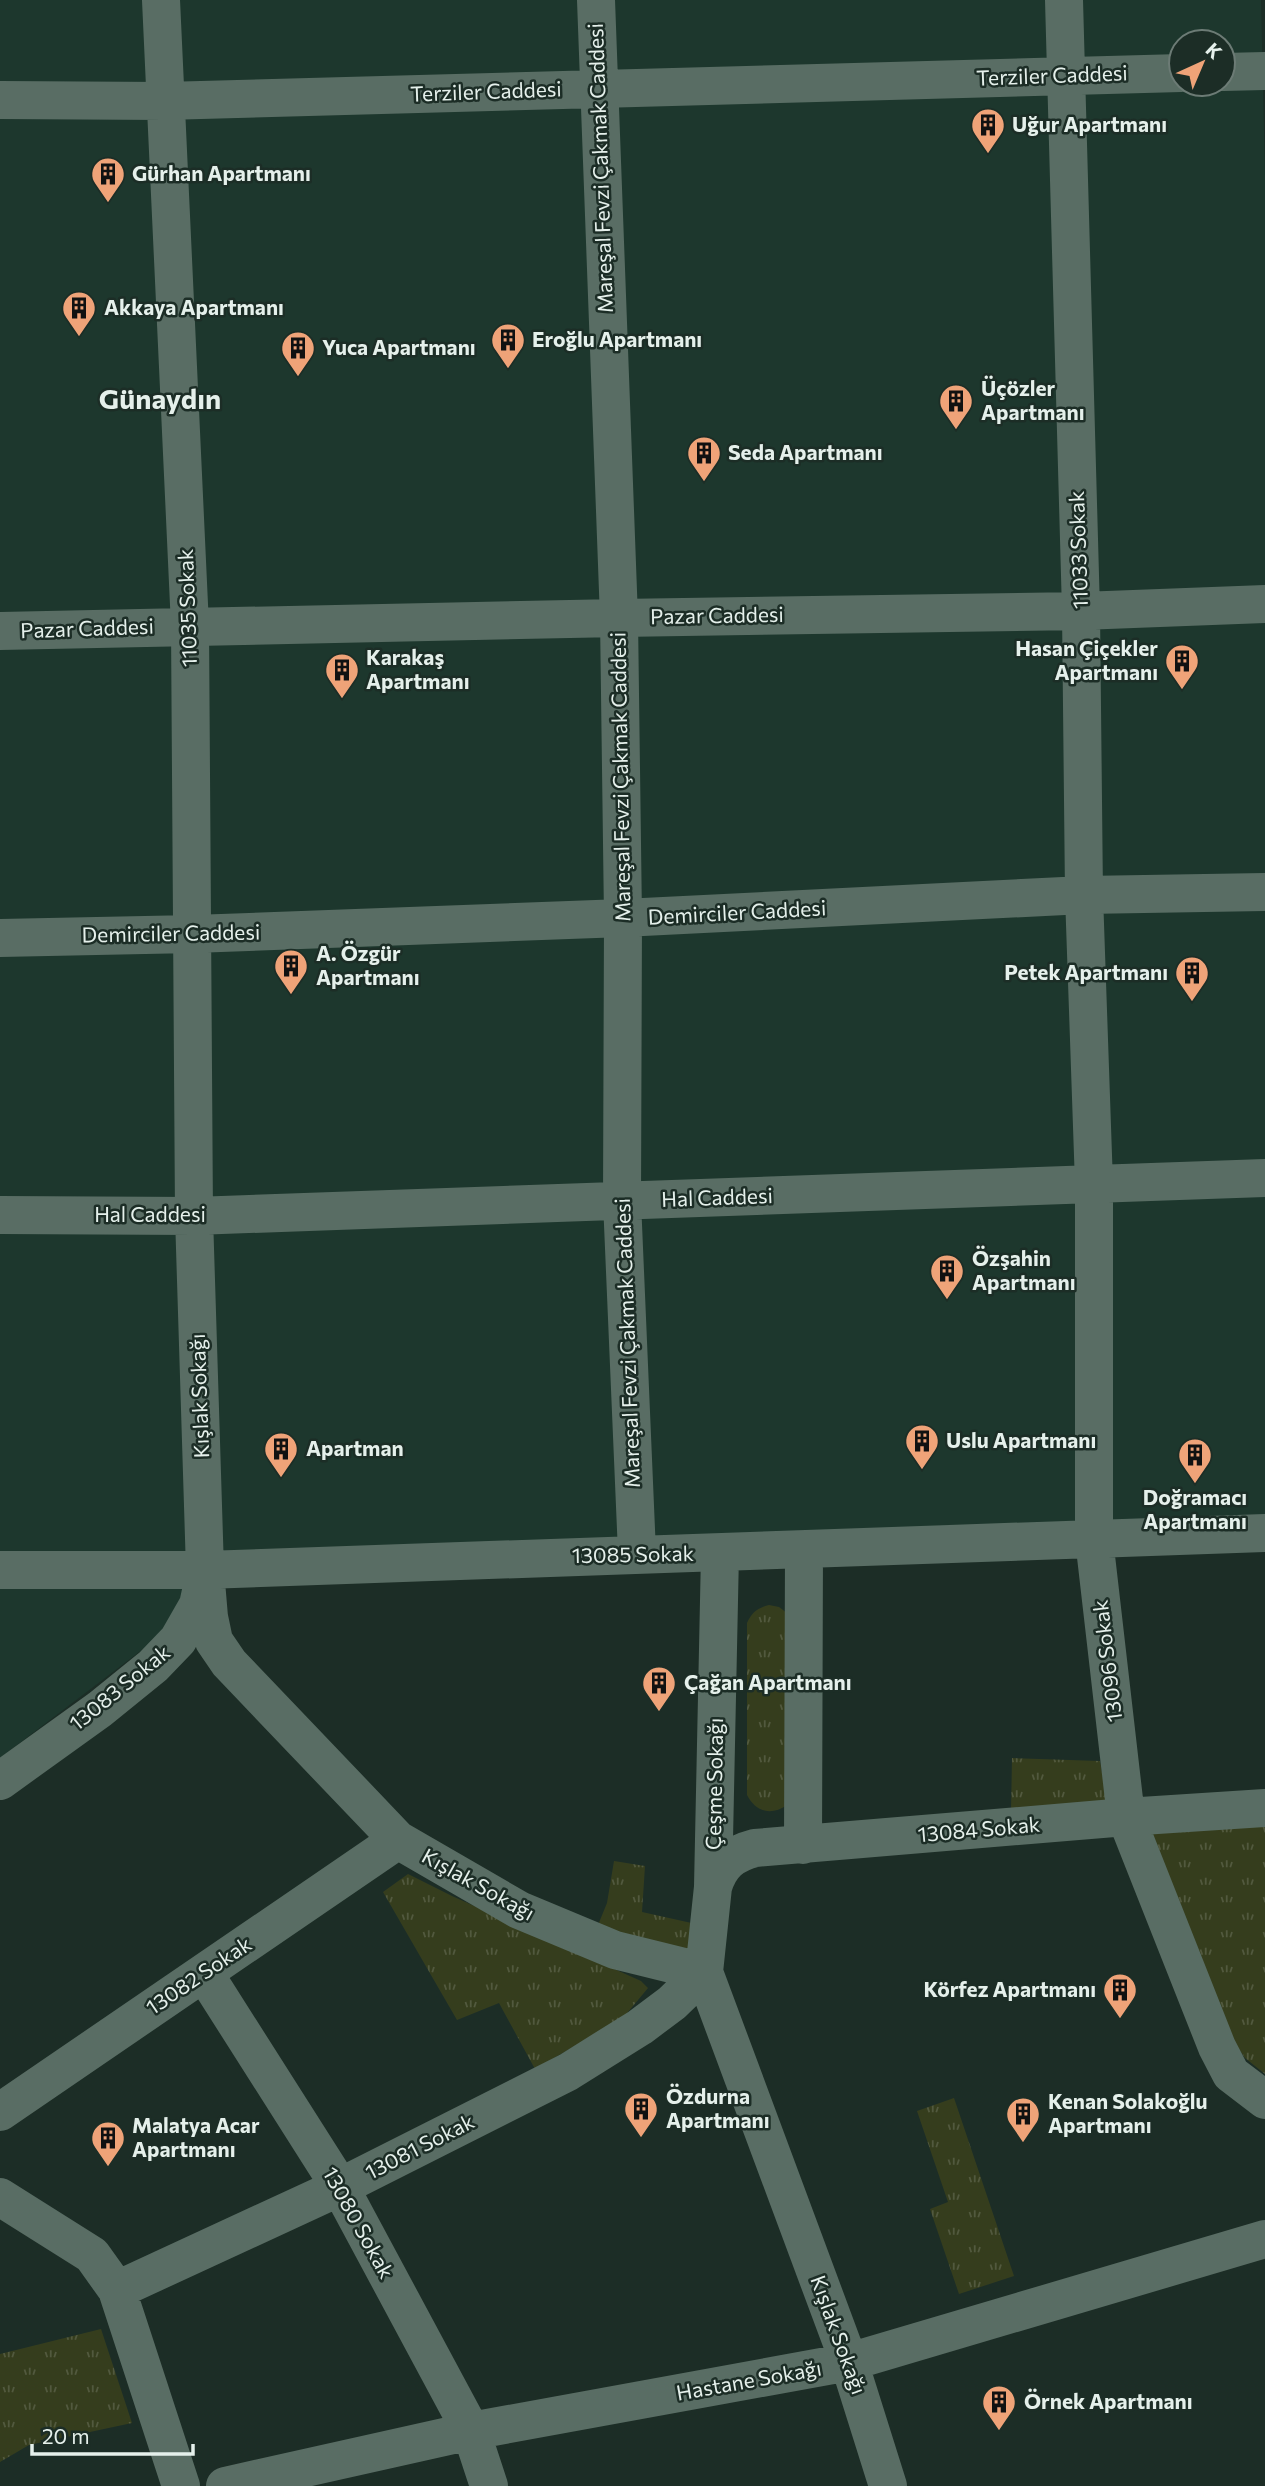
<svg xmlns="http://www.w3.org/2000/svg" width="1265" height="2486" viewBox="0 0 1265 2486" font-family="Commissioner,sans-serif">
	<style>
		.built { fill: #1d372d; fill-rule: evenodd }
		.grass { fill: url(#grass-tufts) }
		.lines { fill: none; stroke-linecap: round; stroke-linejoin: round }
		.minor { stroke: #596d64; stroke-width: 38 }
		.labels { text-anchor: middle; stroke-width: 5; stroke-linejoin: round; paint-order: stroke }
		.street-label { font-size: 21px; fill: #e5f0eb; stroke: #1c2d26 }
		.poi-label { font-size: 21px; font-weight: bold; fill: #e5f0eb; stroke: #1c2d26; text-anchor: start }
		.district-label { font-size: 28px; font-weight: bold; fill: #e5f0eb; stroke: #1c2d26 }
	</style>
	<defs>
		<pattern id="grass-tufts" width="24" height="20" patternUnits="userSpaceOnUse" patternTransform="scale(1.75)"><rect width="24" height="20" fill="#353d1d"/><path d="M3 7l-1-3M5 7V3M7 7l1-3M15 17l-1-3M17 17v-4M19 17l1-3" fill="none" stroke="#52593e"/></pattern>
	</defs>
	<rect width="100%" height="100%" fill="#1c2d26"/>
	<path class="built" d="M0,0H1261L1265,175V1549L235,1579L0,1758ZM1181,42H1223V84H1181Z"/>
	<path class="grass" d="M769,1605L779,1607L787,1613V1805C771,1816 756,1812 747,1795V1623C752,1612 758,1608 769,1605Z
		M1012,1758L1100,1761L1108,1807L1011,1812Z
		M1265,1819V2074L1245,2058L1218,2019L1143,1826Z
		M614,1861L645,1866L642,1912L696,1924L691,1960L596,1930L607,1903Z
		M408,1874L452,1896L641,1981L648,1988L623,2018L535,2069L499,2003L457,2020L383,1892Z
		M954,2098L1014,2276L959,2294L930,2209L948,2202L917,2111Z
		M101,2329L132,2423L29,2445L0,2462V2354Z"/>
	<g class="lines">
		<path class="minor" d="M161,0L190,626L194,1216L205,1570L209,1617L214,1641L229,1663L398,1840L519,1910L615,1950L704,1972L849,2362L888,2486
			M596,0L619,618L623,918L622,1201L637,1553
			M1064,0L1081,611L1084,895L1094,1184V1539L1126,1817L1217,2047L1231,2074L1265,2100
			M1223,72L1265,71
			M0,100L164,101L1181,73
			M0,631L619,618L1081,611L1265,604
			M0,938L193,934L623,918L1084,895L1265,892
			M0,1215L194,1216L1265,1178
			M0,1570H205L1265,1533
			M0,1781L100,1709L153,1666L178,1640L198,1605L203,1582
			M803,1845L804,1550
			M713,1887C720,1864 732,1854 755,1848L1126,1817L1265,1808
			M204,1973L340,2187L471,2431L489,2486
			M0,2112L398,1840
			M0,2197L92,2255L117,2290L181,2486
			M117,2290L340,2187L568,2072L640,2027L672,2003L704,1972L713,1887L720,1553
			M225,2486L471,2431L849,2362L1265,2239"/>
	</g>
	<defs>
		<g id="building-pin" transform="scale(1.75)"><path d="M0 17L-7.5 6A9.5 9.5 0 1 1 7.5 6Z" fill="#efa378" stroke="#1c2d26"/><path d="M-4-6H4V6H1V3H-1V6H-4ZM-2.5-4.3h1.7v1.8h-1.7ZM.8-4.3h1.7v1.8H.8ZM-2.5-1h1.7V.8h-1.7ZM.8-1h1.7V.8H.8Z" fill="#111"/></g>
	</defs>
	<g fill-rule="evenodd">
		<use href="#building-pin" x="988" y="125"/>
		<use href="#building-pin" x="108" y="174"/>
		<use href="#building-pin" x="79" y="308"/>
		<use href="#building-pin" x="508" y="340"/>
		<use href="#building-pin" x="298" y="348"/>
		<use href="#building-pin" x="956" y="401"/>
		<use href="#building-pin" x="704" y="453"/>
		<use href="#building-pin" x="1182" y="661"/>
		<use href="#building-pin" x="342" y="670"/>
		<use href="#building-pin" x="291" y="966"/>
		<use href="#building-pin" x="1192" y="973"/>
		<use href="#building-pin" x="947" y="1271"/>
		<use href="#building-pin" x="922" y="1441"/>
		<use href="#building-pin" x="281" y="1449"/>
		<use href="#building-pin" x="1195" y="1455"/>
		<use href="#building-pin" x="659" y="1683"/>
		<use href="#building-pin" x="1120" y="1990"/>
		<use href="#building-pin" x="641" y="2109"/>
		<use href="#building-pin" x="1023" y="2114"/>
		<use href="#building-pin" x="108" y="2138"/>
		<use href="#building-pin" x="999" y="2402"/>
	</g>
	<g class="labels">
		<g class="street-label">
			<text transform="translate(1052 76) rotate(-2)" y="7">Terziler Caddesi</text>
			<text transform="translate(486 92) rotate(-2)" y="7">Terziler Caddesi</text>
			<text transform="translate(601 168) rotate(-92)" y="7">Mareşal Fevzi Çakmak Caddesi</text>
			<text transform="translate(1079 550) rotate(-92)" y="7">11033 Sokak</text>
			<text transform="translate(188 608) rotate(-92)" y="7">11035 Sokak</text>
			<text transform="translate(717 616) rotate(-1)" y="7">Pazar Caddesi</text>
			<text transform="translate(87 629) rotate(-2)" y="7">Pazar Caddesi</text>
			<text transform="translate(621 777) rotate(-91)" y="7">Mareşal Fevzi Çakmak Caddesi</text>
			<text transform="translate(737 913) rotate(-3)" y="7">Demirciler Caddesi</text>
			<text transform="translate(171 934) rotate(-1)" y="7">Demirciler Caddesi</text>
			<text transform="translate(717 1198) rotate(-2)" y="7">Hal Caddesi</text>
			<text x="150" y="1222">Hal Caddesi</text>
			<text transform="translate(628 1343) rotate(-92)" y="7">Mareşal Fevzi Çakmak Caddesi</text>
			<text transform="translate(200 1396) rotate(-92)" y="7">Kışlak Sokağı</text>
			<text transform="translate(633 1555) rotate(-1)" y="7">13085 Sokak</text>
			<text transform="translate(1108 1661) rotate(-97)" y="7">13096 Sokak</text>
			<text transform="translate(120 1688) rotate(-39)" y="7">13083 Sokak</text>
			<text transform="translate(715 1784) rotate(-89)" y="7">Çeşme Sokağı</text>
			<text transform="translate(979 1830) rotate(-5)" y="7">13084 Sokak</text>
			<text transform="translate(478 1885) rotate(29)" y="7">Kışlak Sokağı</text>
			<text transform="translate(199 1976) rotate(-34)" y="7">13082 Sokak</text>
			<text transform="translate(420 2147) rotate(-27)" y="7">13081 Sokak</text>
			<text transform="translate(358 2223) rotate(61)" y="7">13080 Sokak</text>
			<text transform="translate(838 2335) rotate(70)" y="7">Kışlak Sokağı</text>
			<text transform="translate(749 2381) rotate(-10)" y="7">Hastane Sokağı</text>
		</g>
		<g class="poi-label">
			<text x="1012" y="132">Uğur Apartmanı</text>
			<text x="132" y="181">Gürhan Apartmanı</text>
			<text x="104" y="315">Akkaya Apartmanı</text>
			<text x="532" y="347">Eroğlu Apartmanı</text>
			<text x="322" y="355">Yuca Apartmanı</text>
			<text x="981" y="396">Üçözler<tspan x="981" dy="24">Apartmanı</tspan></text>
			<text x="728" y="460">Seda Apartmanı</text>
			<text x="1158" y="656" text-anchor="end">Hasan Çiçekler<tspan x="1158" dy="24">Apartmanı</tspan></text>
			<text x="366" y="665">Karakaş<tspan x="366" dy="24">Apartmanı</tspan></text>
			<text x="316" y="961">A. Özgür<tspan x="316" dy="24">Apartmanı</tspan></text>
			<text x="1168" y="980" text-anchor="end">Petek Apartmanı</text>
			<text x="972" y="1266">Özşahin<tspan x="972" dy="24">Apartmanı</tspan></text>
			<text x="946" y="1448">Uslu Apartmanı</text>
			<text x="306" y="1456">Apartman</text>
			<text x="1195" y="1505" text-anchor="middle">Doğramacı<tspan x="1195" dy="24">Apartmanı</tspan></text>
			<text x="684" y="1690">Çağan Apartmanı</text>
			<text x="1096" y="1997" text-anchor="end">Körfez Apartmanı</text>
			<text x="666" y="2104">Özdurna<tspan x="666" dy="24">Apartmanı</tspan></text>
			<text x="1048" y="2109">Kenan Solakoğlu<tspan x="1048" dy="24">Apartmanı</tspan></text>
			<text x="132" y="2133">Malatya Acar<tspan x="132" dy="24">Apartmanı</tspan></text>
			<text x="1024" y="2409">Örnek Apartmanı</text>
		</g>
		<g class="district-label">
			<text x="160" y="409">Günaydın</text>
		</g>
	</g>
	<g transform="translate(1202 63) rotate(44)"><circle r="33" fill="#1c2d26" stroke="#6c7b75" stroke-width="2"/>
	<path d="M0-5L12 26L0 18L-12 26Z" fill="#efa378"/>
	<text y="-10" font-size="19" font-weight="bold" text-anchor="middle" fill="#e5f0eb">K</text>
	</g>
	<path d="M32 2444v10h161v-10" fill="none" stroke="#e5f0eb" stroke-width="3.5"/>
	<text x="42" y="2444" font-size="21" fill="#e5f0eb" stroke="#1c2d26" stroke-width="5" paint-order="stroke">20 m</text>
</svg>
